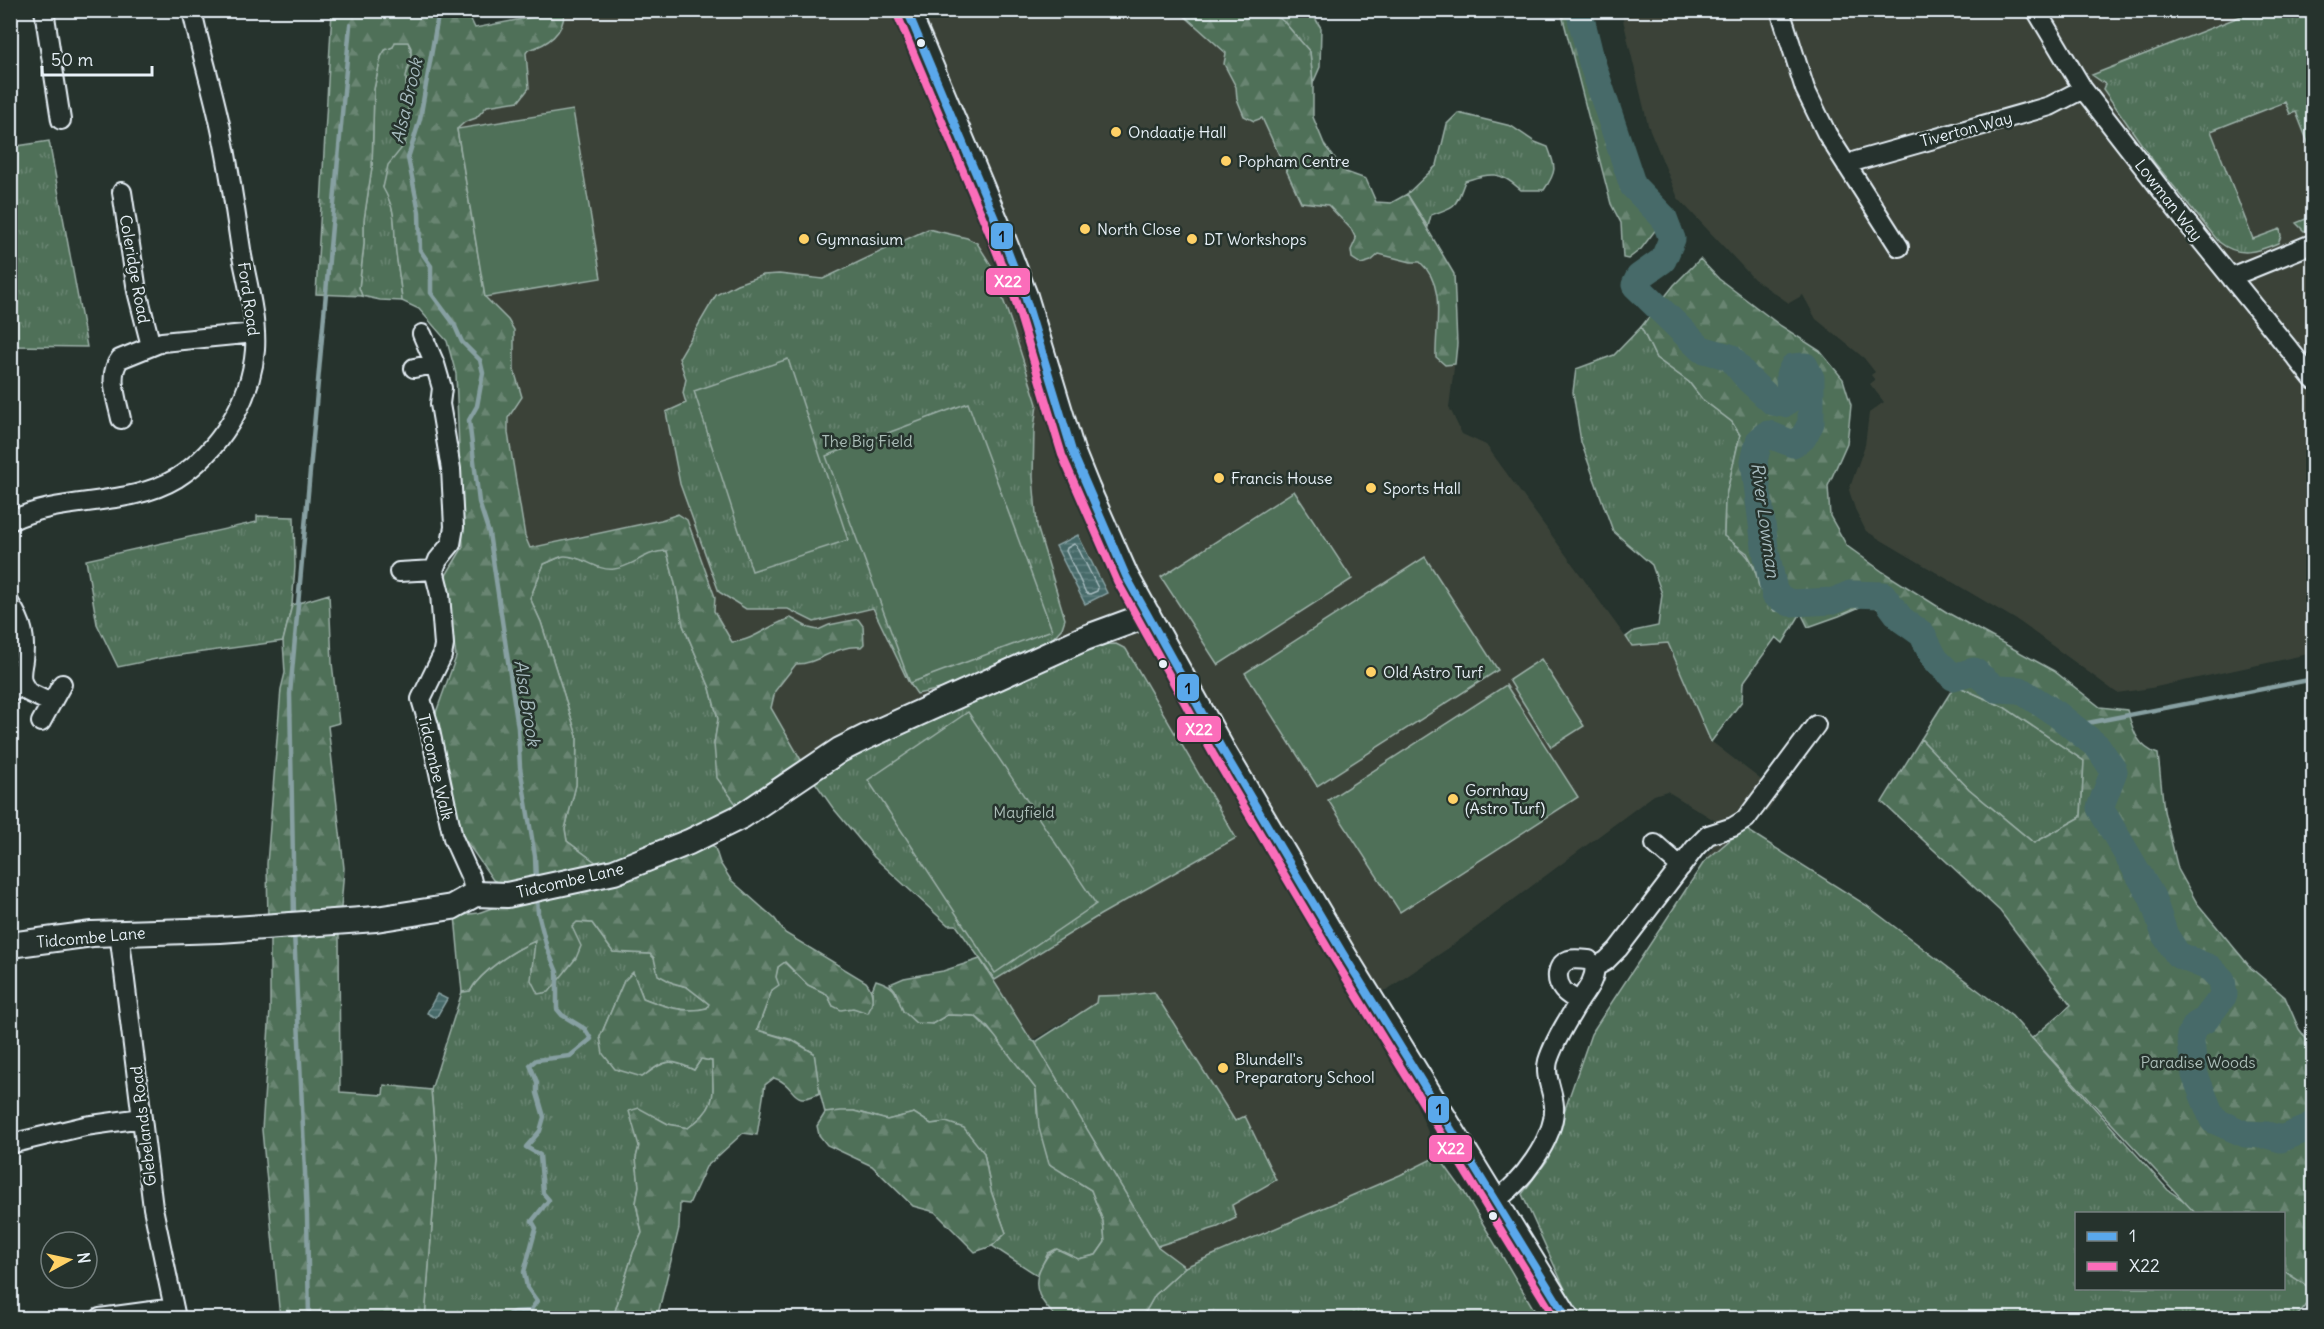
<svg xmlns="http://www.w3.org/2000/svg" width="2324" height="1329" viewBox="0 0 2324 1329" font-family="Delius,sans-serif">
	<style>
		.built { fill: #3b4339; fill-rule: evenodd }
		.grass { fill: url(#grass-tufts); stroke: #9cb0a8; stroke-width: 1.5 }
		.forest { fill: url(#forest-firs); stroke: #9cb0a8; stroke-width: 1.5 }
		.pitch { fill: #507059; stroke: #9cb0a8; stroke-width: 1.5 }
		.water { fill: url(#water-rules); stroke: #87a0a2; stroke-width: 1.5 }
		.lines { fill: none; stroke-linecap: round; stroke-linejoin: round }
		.shore { stroke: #a7bbbf; stroke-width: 1.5 }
		.stream { stroke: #87a0a2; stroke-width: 4.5 }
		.river { stroke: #466a69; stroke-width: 27 }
		.street-casing { stroke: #e8f1f8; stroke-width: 22 }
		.secondary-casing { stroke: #e8f1f8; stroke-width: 28 }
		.street { stroke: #26332d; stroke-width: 18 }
		.secondary { stroke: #26332d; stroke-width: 24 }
		.bus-1-casing { stroke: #26332d; stroke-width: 12 }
		.bus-2-casing { stroke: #26332d; stroke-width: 12 }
		.bus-1 { stroke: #5aa8eb; stroke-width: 8 }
		.bus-2 { stroke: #fb6dba; stroke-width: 8 }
		.bus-dot { fill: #e8f1f8; stroke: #26332d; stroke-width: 2 }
		.poi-dot { fill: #ffd166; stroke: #26332d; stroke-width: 2 }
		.labels { text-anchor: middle; stroke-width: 5; stroke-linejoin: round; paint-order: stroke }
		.street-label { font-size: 16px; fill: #e8f1f8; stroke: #26332d }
		.poi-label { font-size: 16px; fill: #e8f1f8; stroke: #26332d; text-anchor: start }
		.park-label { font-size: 16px; fill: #abbdb8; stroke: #26332d }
		.water-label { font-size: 18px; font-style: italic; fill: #a7bbbf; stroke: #26332d }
		.line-badge { stroke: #26332d; stroke-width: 2 }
		.badge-label { font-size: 16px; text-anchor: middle; font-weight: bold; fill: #fff }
		.pale-badge-label { font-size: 16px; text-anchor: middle; font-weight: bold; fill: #111 }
	</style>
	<defs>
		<pattern id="grass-tufts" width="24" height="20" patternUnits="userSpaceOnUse" patternTransform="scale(1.5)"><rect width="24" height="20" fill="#507059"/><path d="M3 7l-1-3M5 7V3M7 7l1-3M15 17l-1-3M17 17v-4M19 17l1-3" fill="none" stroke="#698572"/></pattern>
		<pattern id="forest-firs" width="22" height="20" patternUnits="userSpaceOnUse" patternTransform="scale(1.5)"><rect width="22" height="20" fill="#507059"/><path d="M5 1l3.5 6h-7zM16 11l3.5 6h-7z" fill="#698572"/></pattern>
		<pattern id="water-rules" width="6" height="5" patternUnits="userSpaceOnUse" patternTransform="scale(1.5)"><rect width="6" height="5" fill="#466a69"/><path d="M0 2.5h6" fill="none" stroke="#61807f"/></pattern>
	</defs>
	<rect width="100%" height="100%" fill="#26332d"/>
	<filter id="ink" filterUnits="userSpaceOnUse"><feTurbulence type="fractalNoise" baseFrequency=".0167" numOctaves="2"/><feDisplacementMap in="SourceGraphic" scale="12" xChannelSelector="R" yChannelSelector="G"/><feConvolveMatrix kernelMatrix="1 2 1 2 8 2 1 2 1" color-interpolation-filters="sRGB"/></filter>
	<g filter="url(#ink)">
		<path class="built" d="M558,11H1271L1313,83V117L1325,146L1346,172L1366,179L1376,202L1391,203L1407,194L1454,274L1457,344L1449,407L1462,434L1486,445L1632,646L1668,643L1712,742L1778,793L1769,810L1745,829L1866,905L2012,1016L2168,1190L2202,1213L2076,1214V1288H2284L2313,1295L2296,1318H1578L1522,1194L1547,1161L1591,1034L1712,849L1719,823L1667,791L1654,795L1450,947L1388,989L1357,1001L1412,1094L1438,1156L1464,1192L1539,1318H1133L995,980L956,925H948L874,857L833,808L812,778L517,551L441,35ZM1078,1013V1014L1096,1146L1032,1041Z
			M1621,11H2313V653L2151,688L2117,693L2020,622L1866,531L1855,509L1849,490L1865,445L1869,413L1884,402L1870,384L1875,380L1871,375L1875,372L1864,358L1816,319L1803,295L1789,303L1754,279L1678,198L1648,125Z"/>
		<path class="grass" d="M1271,11H1311L1321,28L1320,67L1313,83L1310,52L1285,23Z
			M2254,11H2313L2314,158L2296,112L2290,114L2285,102L2211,131L2253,239L2280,229L2281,236L2278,243C2257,252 2239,258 2219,242L2154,162L2103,89L2105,84L2092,75Z
			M395,42H408C414,54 409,63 407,74C404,89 410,106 409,122C408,142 391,168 383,187C398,214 393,224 396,252C398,269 401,284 402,301L380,300L362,296L359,288L364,244V220L372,167L374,89L381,57L385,50L393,47Z
			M1458,113L1511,126L1535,142L1548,147C1556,168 1557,171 1544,190H1521C1499,170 1491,173 1465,181C1455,207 1458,206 1431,215L1428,227L1407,194L1437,165L1447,124Z
			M49,141L87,347L11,346V147Z
			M2313,216V229L2304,231L2296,223Z
			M928,229L967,238L977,243L991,265L1011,322L1037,404L1034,429L1033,477L1037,526L1065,619L1062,628L1052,639L945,688L917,694L908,681L873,608L814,622L788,609H746L719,592L680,484L666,412L686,403L683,393L686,379L679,358L716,295L737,284L763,275L779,274L823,279Z
			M1641,327L1656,358L1689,382L1702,399L1732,422L1740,435L1725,500L1724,536C1746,552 1754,559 1759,587L1801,613L1783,643L1776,637L1743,683L1742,701L1711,742L1668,643L1632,646L1626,637L1634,631L1658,626L1662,594L1652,565L1613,531L1581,442L1573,392L1576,369L1614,355Z
			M257,516L294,517L295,567L292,605L283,641L166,657L118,667L97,624L86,560L257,522Z
			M658,551H667L677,592L683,625L710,688L718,719L714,744L739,808L602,867L567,841L565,829L576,785L577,736L541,622L530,598L544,564L565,555L587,561L598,567Z
			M1116,644L1126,649L1236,838L1100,915L995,980L956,925H948L874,857L833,808L812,778L844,755L1086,645Z
			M1955,685L2004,707L2084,761L2081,817L2034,843L1969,789L1921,739Z
			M1744,828L1866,905L2012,1016L2168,1190L2202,1213L2076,1214V1288H2284V1269L2313,1290V1295L2296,1318H1578L1522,1194L1547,1161L1591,1034L1704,862Z
			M576,922L592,923L613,952L650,954L654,958L659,975L673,983L687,987L709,1004L707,1008C685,1014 663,1006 643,998L639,986L624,981L600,1037L642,1077C665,1061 668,1057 694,1070L701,1059L712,1061C713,1095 719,1106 688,1128L668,1124L656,1118L639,1146L636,1158L639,1186L636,1203L642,1233L633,1253L613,1318H425L437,1159L431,1090L462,992L470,991C482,971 514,950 536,940L532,968L568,966L575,958L572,927Z
			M784,962L808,985L827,994L833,1006L853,1008L872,1005V990L876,980C896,986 896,992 903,1011L932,1024L947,1015L975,1016L1000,1041L1036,1089L1037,1113L1063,1173L1091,1190L1103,1221L1105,1242L1096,1255L1078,1259L1056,1249L1048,1253L1037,1275L992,1246L1006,1233L991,1191L984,1153L946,1122L931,1124L914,1113L887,1120L854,1111L825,1113L818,1085L814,1053L793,1040L757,1030L772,990L778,967Z
			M1154,992L1235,1121L1245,1116L1276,1180L1232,1205L1236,1218L1218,1227L1157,1246L1034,1043L1096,1003L1097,996L1131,995Z
			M1438,1156L1464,1192L1539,1318H1142L1155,1295L1185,1267L1400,1175Z"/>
		<path class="forest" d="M332,11H467L475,28L564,11C565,33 547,45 528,50L526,53L529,88L519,101L487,106L476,118L465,122L457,129L485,297L508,320L514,330V370L522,397L508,418V433L525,536L530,548L661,520L678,514L687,520L715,597L714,611L732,642C754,641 770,624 791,618L809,628L818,630L829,625L858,619L863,626L864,644L861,647C833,645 820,664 796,664L775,691L771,708L804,765L739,808L717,778L714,744L718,719L710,688L683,625L677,592L667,551C647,550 633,567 614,569C596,571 583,556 565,556C559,556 550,562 544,564L530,598L541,622L577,736L576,785L565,829L567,841L602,867L501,884L493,880L459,831L434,718L456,657L445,577L463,547L456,374L447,341L419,309L402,301C401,284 398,269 396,253C393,224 398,214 383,188L388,165L405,144L409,123L406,76L411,60V48L408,42H395L393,47L385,50L381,57L374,89L372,167L364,220V244L359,288L362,296L316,294Z
			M1179,11H1271L1285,23L1310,52L1313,83V117L1325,146L1346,172L1366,179L1376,202L1391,203L1407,194L1454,274L1457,344L1455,364L1445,365L1436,357C1435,326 1447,286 1420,262H1411L1379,254L1371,261L1361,264L1352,258L1351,250L1356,239L1351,229L1328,205L1301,202L1262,118L1254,121L1244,116L1237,99L1236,87L1224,64L1226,53Z
			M1561,11H1575L1596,93L1624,176L1635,199L1650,212L1657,228L1641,249L1628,259L1623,258L1621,223L1611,204Z
			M1700,259L1719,279L1781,326L1820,351L1843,379L1851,405L1847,443L1828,486L1830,516L1847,546L1883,572L1948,613L2054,671L2100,707L2127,710C2133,730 2137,747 2158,754L2164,811L2178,869L2197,903L2251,968L2285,997L2299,1029L2313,1048V1290L2284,1271V1214L2195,1213L2032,1038L2071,1005L2000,911L1882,802L1921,739L1969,789L2034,843L2081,817L2084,761L2004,707L1955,685L1896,621L1869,603L1839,616L1808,627L1801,613L1774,611L1759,587L1756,570L1747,553L1724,536L1725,500L1740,435L1732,422L1702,399L1689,382L1656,358L1641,327L1674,285Z
			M329,594L332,663L339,723L328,726L344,868L339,934L340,1092L383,1095L384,1085L431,1090L437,1159L425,1318H280L262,1130L270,1010V936L268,922L267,864L281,689L285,673L283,641L292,605Z
			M709,842L715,848L720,863L731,880L775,919L785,933L866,982C874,992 874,1002 868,1013L853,1008L841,1010L833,1006L827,994L808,985L785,962L778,967L776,977L779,985L772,990L757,1030L793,1041L814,1053L820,1093C789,1108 798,1085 774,1078L765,1085L757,1135L743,1133L706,1167L689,1204L680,1203L679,1228L657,1318H613L633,1253L642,1233L636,1203L639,1186L636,1158L639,1146L629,1111L639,1108L668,1124L688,1128C719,1106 713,1095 712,1061L701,1059L694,1070C668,1057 665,1060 642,1077L615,1069L603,1054L600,1037L624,981L633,972L643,998C663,1006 685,1014 707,1008L709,1004L687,987L673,983L658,975L654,958L650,954L613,952L592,923L577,922L572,927L581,946L576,958L549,992L538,994L531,980L535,941C514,950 481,971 470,991L462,992L455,916L478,913L503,904L623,883Z
			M980,959L1031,1040L1035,1042L1157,1246L1185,1267L1155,1295L1142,1318H1057C1042,1303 1030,1289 1041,1267C1046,1258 1048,1253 1057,1249L1078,1259L1096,1255L1105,1242L1103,1221L1091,1190L1049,1164L1039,1128L1036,1089L986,1025L975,1016L957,1015H947L932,1024L916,1023L903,1011L895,990L890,984L904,978L943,971Z
			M841,1111H854L887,1120L914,1113L931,1124L946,1122L964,1128L984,1153L991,1191L1006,1233L992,1246L975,1252L935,1212L913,1206L872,1166L827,1145L819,1135L817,1126L825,1113Z"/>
		<path class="pitch" d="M573,110L601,278L485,297L457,129Z
			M788,359L848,540L752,571L694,391Z
			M968,403L1052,630L910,683L826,456Z
			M1294,491L1352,579L1218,665L1161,577Z
			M1425,557L1498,670L1317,786L1245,673Z
			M1541,659L1584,726L1551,747L1509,680Z
			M1506,685L1578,797L1400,912L1328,800Z
			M968,712L1096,904L995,973L868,780Z"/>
		<path class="water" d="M1078,535L1107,593L1085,604L1056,546Z
			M437,994L447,999L436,1018L427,1013Z"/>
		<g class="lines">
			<path class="shore" d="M1074,544L1077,546L1098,588L1097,591L1090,594L1086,593L1066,551L1067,548Z"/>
			<path class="stream" d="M439,10L420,119L408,158L419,212L420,250L431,266V293L454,324L462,342L480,360L483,373L477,406L469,420L479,502L489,533L518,728L520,767L535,856L536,882
				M2072,726L2314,679
				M294,917L290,694L350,25
				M294,931L307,1216L309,1318
				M510,1318L509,1314L514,1312L530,1311L537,1301L527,1287L524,1272L536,1228L532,1221L549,1200L543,1193L540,1155L526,1147L540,1131L544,1117L537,1093V1082L530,1065L536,1060L570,1056L591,1039L585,1029L562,1015L557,1009V972L547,948L538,913L537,897"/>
			<path class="river" d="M1579,10L1592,63L1633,186L1664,218L1672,239L1663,260L1639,277L1635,285L1701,349L1730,357L1748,379L1773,402L1784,404L1790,399L1789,375L1793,367L1805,366L1811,378V423L1803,438L1793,444L1768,434L1759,441L1754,461L1765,547L1775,595L1790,603L1834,601L1850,594L1883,595L1901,619L1922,634L1935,659L1953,677L1974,671L1996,689L2020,690L2057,714L2098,747L2114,771L2100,808L2152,897L2165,935L2178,955L2210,968L2222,980L2224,995L2205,1020L2196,1025L2190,1035L2195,1075L2213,1120L2245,1134L2267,1135L2281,1139L2306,1129L2314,1123"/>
			<g class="street-casing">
				<path id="street" d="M44,10L61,120
					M1780,10L1805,89L1827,134L1899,247
					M2036,10L2083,89L2183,218L2314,380
					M1847,166L1856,161L2050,106L2083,89
					M122,192L137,291L151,346
					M2232,279L2238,274L2314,243
					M422,334L435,364
					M414,368L435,364L442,388L440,404L451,469L454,527L451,544L438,560L434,570L440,594L444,645L442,656L421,699L429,726L453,838L471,878L475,894
					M121,419C117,400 107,375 120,359L162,342L255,333
					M10,521C63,495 127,508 177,478C219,451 251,401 255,350C257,319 248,286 242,256C236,217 231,178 223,139C215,96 201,54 192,10
					M399,572L434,570
					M10,604C23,623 26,638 23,660C22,668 19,676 23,684L10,693
					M23,684L28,692L51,703
					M41,722L62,684
					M1655,844L1681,867
					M119,932L153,1208L176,1318
					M1579,1002C1574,998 1567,995 1563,990C1555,980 1556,965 1569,960C1575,958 1582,960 1589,960L1595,967
					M10,1144L85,1126L142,1118
					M1495,1200C1520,1186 1556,1137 1554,1106C1553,1090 1544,1077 1548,1061C1554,1041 1568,1020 1578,1003C1586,990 1594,983 1595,967L1606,961L1618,949L1695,848L1708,835L1733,827L1746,819L1816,725
					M100,1318L174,1308"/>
			</g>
			<g class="secondary-casing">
				<path id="secondary" d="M907,10L1000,231L1025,296L1072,451L1087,488L1126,576L1222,749L1342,952L1567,1318
					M10,945L92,934L220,930L376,919L452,907L475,894L507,895L614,872L689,842L742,816L840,750L868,736L1085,638L1148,615"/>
			</g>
			<use href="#street" class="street"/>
			<use href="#secondary" class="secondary"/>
			<g class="bus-1-casing">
				<path id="bus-1" d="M907,10L1000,231L1025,296L1072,451L1126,576L1222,749L1342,952L1567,1318"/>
			</g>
			<g class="bus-2-casing">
				<path id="bus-2" d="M897,14L990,235L1015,299L1062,455L1117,581L1213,754L1333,957L1555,1318"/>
			</g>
			<use href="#bus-1" class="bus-1"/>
			<use href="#bus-2" class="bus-2"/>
		</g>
	</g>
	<g class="bus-dot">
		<circle cx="921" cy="43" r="5"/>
		<circle cx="1163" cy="664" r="5"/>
		<circle cx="1493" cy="1216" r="5"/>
	</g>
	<g class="poi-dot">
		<circle cx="1116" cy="132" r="6"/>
		<circle cx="1226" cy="161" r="6"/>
		<circle cx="1085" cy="229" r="6"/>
		<circle cx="804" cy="239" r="6"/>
		<circle cx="1192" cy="239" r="6"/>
		<circle cx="1219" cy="478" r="6"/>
		<circle cx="1371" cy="488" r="6"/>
		<circle cx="1371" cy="672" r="6"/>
		<circle cx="1453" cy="799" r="6"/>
		<circle cx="1223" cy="1068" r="6"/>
	</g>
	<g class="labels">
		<g class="street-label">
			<text transform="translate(1966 129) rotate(-15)" y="6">Tiverton Way</text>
			<text transform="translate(2169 200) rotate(52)" y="6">Lowman Way</text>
			<text transform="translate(135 269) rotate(80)" y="6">Coleridge Road</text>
			<text transform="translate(249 299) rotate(82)" y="6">Ford Road</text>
			<text transform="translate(436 767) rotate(77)" y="6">Tidcombe Walk</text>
			<text transform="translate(570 880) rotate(-13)" y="6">Tidcombe Lane</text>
			<text transform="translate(91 937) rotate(-5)" y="6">Tidcombe Lane</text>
			<text transform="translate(143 1126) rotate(-97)" y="6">Glebelands Road</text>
		</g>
		<g class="poi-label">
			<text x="1128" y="138">Ondaatje Hall</text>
			<text x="1238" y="167">Popham Centre</text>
			<text x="1097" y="235">North Close</text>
			<text x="816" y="245">Gymnasium</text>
			<text x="1204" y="245">DT Workshops</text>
			<text x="1231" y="484">Francis House</text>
			<text x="1383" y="494">Sports Hall</text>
			<text x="1383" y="678">Old Astro Turf</text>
			<text x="1465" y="796">Gornhay<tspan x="1465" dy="18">(Astro Turf)</tspan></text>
			<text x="1235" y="1065">Blundell's<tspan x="1235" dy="18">Preparatory School</tspan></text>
		</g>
		<g class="park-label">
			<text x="867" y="447">The Big Field</text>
			<text x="1024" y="818">Mayfield</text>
			<text x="2198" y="1068">Paradise Woods</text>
		</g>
		<g class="water-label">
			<text transform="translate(407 101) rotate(-77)" y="6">Alsa Brook</text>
			<text transform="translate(1765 520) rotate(82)" y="6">River Lowman</text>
			<text transform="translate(527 703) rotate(81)" y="6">Alsa Brook</text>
		</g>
	</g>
	<g class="line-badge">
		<rect x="990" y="222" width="24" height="28" rx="6" fill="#5aa8eb"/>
		<rect x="985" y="267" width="46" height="29" rx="6" fill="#fb6dba"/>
		<rect x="1176" y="673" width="24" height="29" rx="6" fill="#5aa8eb"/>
		<rect x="1176" y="715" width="46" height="28" rx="6" fill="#fb6dba"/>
		<rect x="1427" y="1095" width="23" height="29" rx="6" fill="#5aa8eb"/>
		<rect x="1428" y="1134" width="45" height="29" rx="6" fill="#fb6dba"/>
	</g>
	<g class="badge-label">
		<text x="1008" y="287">X22</text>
		<text x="1199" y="735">X22</text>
		<text x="1451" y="1154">X22</text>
	</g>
	<g class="pale-badge-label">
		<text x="1002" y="242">1</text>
		<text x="1188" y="694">1</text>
		<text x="1439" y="1115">1</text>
	</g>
	<rect width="2324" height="1329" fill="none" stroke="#26332d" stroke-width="36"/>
	<rect x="18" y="18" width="2288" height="1293" fill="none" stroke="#e8f1f8" stroke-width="2" filter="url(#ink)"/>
	<rect x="2075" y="1212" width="210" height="78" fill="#26332d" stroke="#747f7e" stroke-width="1.5"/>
	<rect x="2087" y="1232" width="30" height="9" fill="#5aa8eb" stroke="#747f7e" stroke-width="1.5"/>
	<text x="2129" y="1242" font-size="18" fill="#e8f1f8">1</text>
	<rect x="2087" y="1262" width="30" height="9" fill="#fb6dba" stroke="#747f7e" stroke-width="1.5"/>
	<text x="2129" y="1272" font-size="18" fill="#e8f1f8">X22</text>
	<g transform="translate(69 1260) rotate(82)"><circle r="28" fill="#26332d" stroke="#747f7e" stroke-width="1.5"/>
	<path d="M0-4.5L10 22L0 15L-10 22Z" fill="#ffd166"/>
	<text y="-9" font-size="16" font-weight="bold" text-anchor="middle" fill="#e8f1f8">N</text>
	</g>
	<path d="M42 66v9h110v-9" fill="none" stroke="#e8f1f8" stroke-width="3"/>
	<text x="51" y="66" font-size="18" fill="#e8f1f8" stroke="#26332d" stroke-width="4.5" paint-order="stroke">50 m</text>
</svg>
